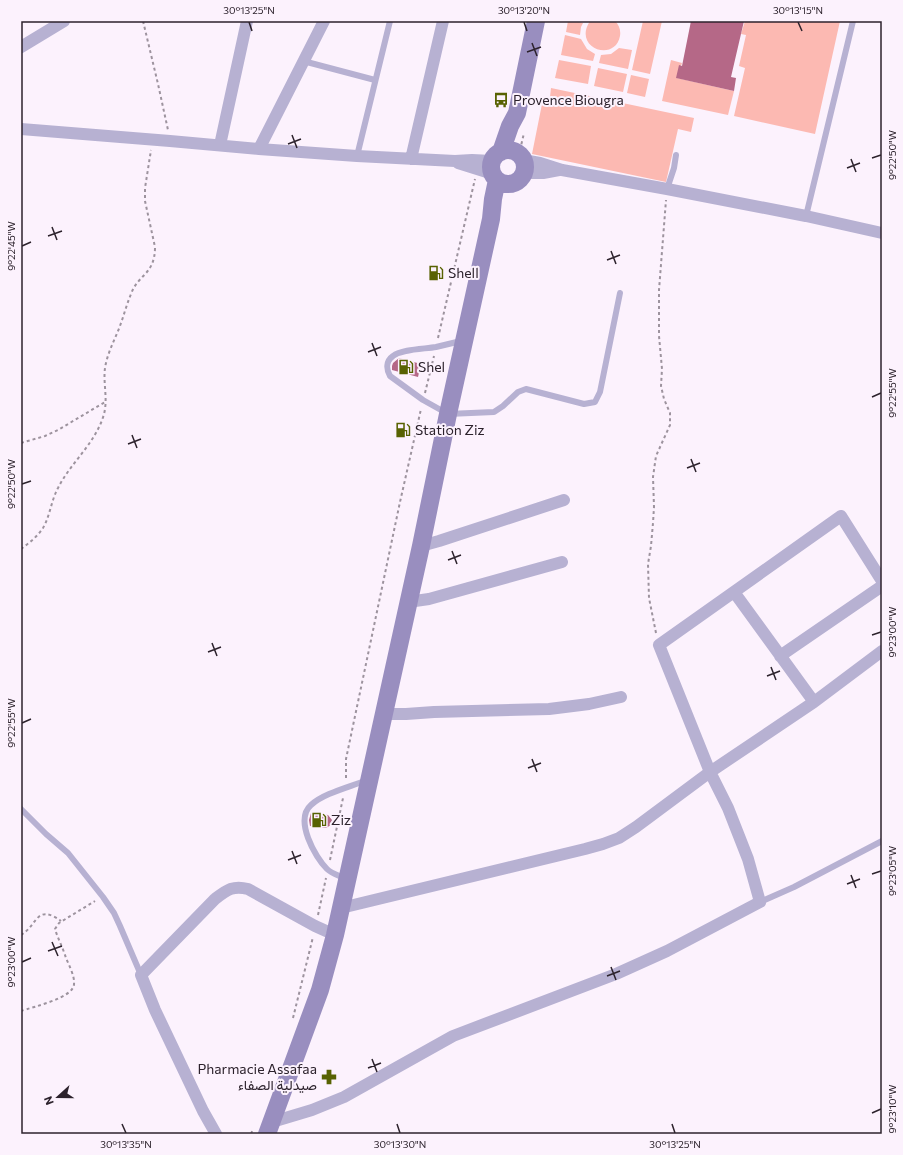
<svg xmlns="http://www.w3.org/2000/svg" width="903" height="1155" viewBox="0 0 903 1155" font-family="Commissioner,Vazirmatn,sans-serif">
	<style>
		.green { fill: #fcb9b2 }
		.building { fill: #b56887 }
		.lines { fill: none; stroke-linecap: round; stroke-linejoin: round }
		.path { stroke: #9d939e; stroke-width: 2; stroke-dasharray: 3 3; stroke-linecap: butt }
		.lane { stroke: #b7b1d2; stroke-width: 6 }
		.street { stroke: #b7b1d2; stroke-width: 12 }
		.secondary { stroke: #998ebf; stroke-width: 18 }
		.ticks { fill: none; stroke: #2c222c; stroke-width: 1.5 }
		.labels { text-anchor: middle; stroke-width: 4; stroke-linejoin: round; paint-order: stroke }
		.poi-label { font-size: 14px; fill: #2c222c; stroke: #fcf2fd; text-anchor: start }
		.neatline { fill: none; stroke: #2c222c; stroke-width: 1.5 }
		.ticks-label { font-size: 10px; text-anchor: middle; fill: #2c222c }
	</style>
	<rect width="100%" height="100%" fill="#fcf2fd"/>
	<path class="green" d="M568,21H575L583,23L581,27L580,35L566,32Z
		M590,21H615C619,25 621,30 620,36C615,63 572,48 590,21Z
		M643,21H662L650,74L632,70Z
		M745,21H840L815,134L734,116L745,68L739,66L746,35L741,34Z
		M565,35L581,39L587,49L595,54L593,61L561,55Z
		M619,48L632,50L628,69L599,63L601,55L611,54Z
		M559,60L591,66L588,84L555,78Z
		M671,60L682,63L677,78L734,91L728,115L662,101Z
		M598,68L627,74L623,92L594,86Z
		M631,75L649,79L645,97L627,93Z
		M551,88L694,118L691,132L678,129L666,182L532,154L542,104L550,97Z"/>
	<path class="building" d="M691,21H744L731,77L736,78L734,91L676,78L679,65L682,66Z
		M399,358L421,364L418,377L392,370V366L393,363Z
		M311,813H312L328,815L332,820L331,825L326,828L310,826L309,820Z"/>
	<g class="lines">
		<path class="path" d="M143,21L158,84L168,130
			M520,150L524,133
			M438,338L475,179
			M425,393L434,356
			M21,443L45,436L58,430L105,402
			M21,549C29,543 37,537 43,528C50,516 51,501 58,488C71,462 96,443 104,414C108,399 103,383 105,368C107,355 113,343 118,331C123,319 126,306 131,294C138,274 155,275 155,247L145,201V188L151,150
			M656,633L649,598L648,564L651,546L653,523L654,507L653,477L656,456L670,425V413L664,399L661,386L662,369L659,336V290L666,200
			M346,778V759L400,502L421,409
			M330,860L343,798
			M318,915L326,878
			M21,935C38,925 36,903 61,921
			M21,1011C32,1007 74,998 74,984C75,977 69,965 66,958C63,948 58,939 55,929L59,923L95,901
			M293,1018L313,937
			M251,1134L253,1129"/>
		<path class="lane" d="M303,61L375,80
			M357,156L390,21
			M667,189L674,168L676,155
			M806,216L853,21
			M461,341C453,343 444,345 436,347C425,349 402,349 393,356C386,361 386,369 390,376L423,400L448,414L494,412L503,406L518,392L526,389L584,404L595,402L600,392L620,293
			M21,809L46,834L68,853L103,897L114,913L120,926L141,975
			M346,879C341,876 332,874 327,869C315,857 294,820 311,805C324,793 350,787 367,780
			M760,902L794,887L882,841"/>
		<path class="street" d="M21,47L64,21
			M21,129L170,141L259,149L357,156L455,161L472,160L492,161
			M220,145L247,21
			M259,149L324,21
			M411,159L443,21
			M523,160L540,163L562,170L667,189L806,216L882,233
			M458,163L493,174
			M524,173H543L559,170
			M421,546L439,541L564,500
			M734,592L814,702
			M408,602L429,599L562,562
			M780,656L882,586
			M384,714H406L434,712L549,709L589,704L621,697
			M341,908L585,849L603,844L619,838L636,827L710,772L814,702L882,651
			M272,1122L312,1110L344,1097L453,1036L616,974L667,951L760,902L748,859L728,808L710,772L659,645L841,516L882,581
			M216,1134L203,1111L155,1010L141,975L215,899C227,890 233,885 248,889L315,926L335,935"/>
		<path class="secondary" d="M491 167a17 17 0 1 1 34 0a17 17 0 1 1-34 0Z
			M501,152L510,126L517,113L536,21
			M267,1134L320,990L335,935L421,546L448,414L491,219L493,199L497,180"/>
	</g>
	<path class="ticks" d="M249,22L252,31M524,22L527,31M798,22L802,31M532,43L537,56M527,52L541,47M292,135L297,148M288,144L301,139M872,158L881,155M851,159L856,172M847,168L860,163M52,227L57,240M48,236L62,231M22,246L31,242M611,251L616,264M607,260L620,255M372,343L377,356M368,352L381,347M872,397L881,393M132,435L137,448M128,444L141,439M691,459L696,472M687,468L700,463M22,484L31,481M452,551L457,564M448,560L461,555M872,635L881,632M212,643L217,656M208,652L221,647M771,667L776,680M767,676L780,671M22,723L31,719M532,759L537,772M528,768L541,763M292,851L297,864M288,860L301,855M872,874L881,871M851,875L856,888M847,884L860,879M52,942L58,956M48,951L62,946M22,962L31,958M611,967L616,980M607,976L620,971M372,1059L377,1072M368,1068L381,1063M872,1113L881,1109M122,1124L126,1133M397,1124L400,1133M672,1124L675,1133"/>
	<defs>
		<g id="bus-bare" transform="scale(1.2)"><path d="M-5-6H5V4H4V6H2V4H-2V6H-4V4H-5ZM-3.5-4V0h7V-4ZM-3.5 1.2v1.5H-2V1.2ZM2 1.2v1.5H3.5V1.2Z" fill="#586202" stroke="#fcf2fd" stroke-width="2.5" paint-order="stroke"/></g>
		<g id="fuel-bare" transform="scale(1.2)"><path d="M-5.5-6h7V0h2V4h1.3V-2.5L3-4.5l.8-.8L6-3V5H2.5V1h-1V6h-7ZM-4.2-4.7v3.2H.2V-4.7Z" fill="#586202" stroke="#fcf2fd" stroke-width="2.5" paint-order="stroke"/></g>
		<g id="pharmacy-bare" transform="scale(1.2)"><path d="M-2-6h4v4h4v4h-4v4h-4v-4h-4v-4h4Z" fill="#586202" stroke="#fcf2fd" stroke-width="2.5" paint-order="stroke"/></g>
	</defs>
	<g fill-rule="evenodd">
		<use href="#bus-bare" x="501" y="100"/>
		<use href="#fuel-bare" x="436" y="273"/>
		<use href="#fuel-bare" x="406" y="367"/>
		<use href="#fuel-bare" x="403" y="430"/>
		<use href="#fuel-bare" x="319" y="820"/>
		<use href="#pharmacy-bare" x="329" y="1077"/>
	</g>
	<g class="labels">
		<g class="poi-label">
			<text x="513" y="105">Provence Biougra</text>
			<text x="448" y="278">Shell</text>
			<text x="418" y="372">Shel</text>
			<text x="415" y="435">Station Ziz</text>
			<text x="331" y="825">Ziz</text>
			<text x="317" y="1074" text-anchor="end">Pharmacie Assafaa<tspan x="317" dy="16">صيدلية الصفاء</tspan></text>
		</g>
	</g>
	<rect width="903" height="1155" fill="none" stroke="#fcf2fd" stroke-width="44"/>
	<g transform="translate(58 1097) rotate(249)" stroke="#fcf2fd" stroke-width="3" paint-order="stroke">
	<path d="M0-3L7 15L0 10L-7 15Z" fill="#2c222c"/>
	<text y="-6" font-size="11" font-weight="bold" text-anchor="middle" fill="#2c222c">N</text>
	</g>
	<rect x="22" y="22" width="859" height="1111" class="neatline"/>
	<g class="ticks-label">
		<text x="249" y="14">30°13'25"N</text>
		<text x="524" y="14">30°13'20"N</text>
		<text x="798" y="14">30°13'15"N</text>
		<text transform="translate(892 155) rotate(-90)" y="4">9°22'50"W</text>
		<text transform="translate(11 246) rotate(-90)" y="4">9°22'45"W</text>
		<text transform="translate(892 393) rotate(-90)" y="4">9°22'55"W</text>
		<text transform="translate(11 484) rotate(-90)" y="4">9°22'50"W</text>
		<text transform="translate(892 632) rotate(-90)" y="4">9°23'00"W</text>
		<text transform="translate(11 723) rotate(-90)" y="4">9°22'55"W</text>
		<text transform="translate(892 871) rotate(-90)" y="4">9°23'05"W</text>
		<text transform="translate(11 962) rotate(-90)" y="4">9°23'00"W</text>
		<text transform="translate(892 1109) rotate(-90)" y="4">9°23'10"W</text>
		<text x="126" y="1148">30°13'35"N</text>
		<text x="400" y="1148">30°13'30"N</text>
		<text x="675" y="1148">30°13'25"N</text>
	</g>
</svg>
